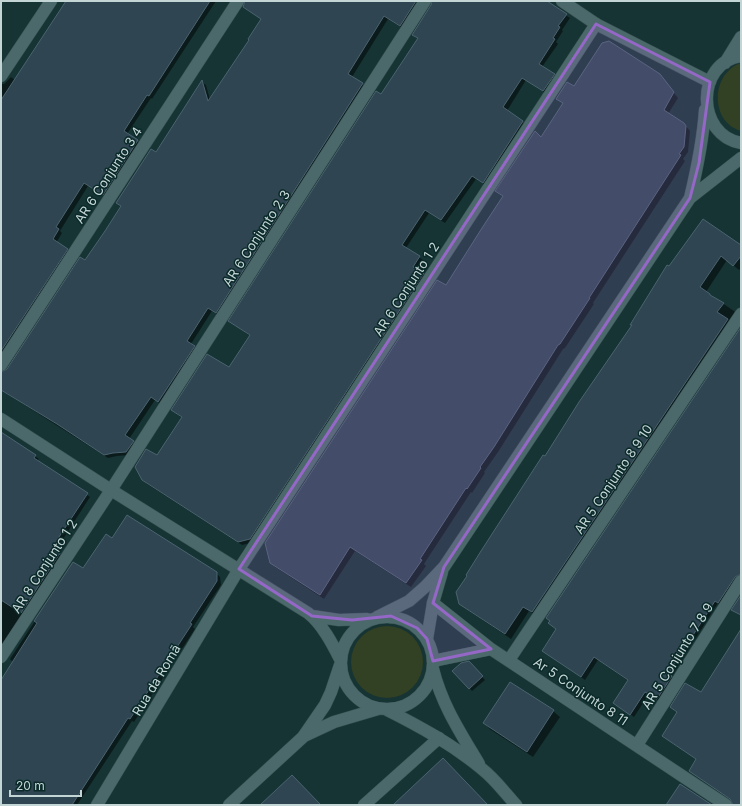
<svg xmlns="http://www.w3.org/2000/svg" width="742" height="806" viewBox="0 0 742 806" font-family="Inter,sans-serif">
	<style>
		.green { fill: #324023 }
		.shadow { fill: #0007 }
		.building { fill: #2f4652; stroke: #4b6370 }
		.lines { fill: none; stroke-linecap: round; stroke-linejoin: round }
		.street-casing { stroke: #374f50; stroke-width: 13 }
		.secondary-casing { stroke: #374f50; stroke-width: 13 }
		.street { stroke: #4b696a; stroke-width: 12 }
		.secondary { stroke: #4b696a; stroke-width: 12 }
		.marked { fill: #9567c7; fill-opacity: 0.2; stroke: #9567c7; stroke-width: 3; stroke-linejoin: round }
		.labels { text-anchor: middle; stroke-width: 3; stroke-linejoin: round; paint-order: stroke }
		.street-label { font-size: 13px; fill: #c4d5d5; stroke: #0b2a2a }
	</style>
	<rect width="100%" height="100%" fill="#163434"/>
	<path class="green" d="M741,63V131C709,122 711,73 741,63Z
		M351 662a36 36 0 1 1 72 0a36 36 0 1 1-72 0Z"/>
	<path class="shadow" d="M76,1H216L152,99L151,98L127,134L141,145L107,197L88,186L60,231L62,233L56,243L71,253L1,360V84H4L11,77L15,80Z
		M256,1H422L404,29L388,19L352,77L366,88L220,316L212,311L191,344L198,350L162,405L155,400L129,439L137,445L130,455L117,456L108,458L1,390V373H4L86,261L122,207L117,203L156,153L202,82L206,85L210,100L250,40L262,19L250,10Z
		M433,1H545L570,18L562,30L563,31L556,42L558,44L542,67L558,78L547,94L526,80L507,111L526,126L487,186L476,179L445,223L429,213L406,248L423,260L417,270L427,277L254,542L242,545L147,484L143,480L182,418L172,410L229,369L250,336L230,321L419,39L414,34L432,5Z
		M659,74L678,98L668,114L684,124L690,131L688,152L683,159L685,161L593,303L594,304L565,348L563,349L498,452L484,472L485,473L472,493L471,492L424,564L426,566L411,587L355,551L324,599L275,567L271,562L503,197L497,191L542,138L564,104L557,99L575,88Z
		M741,247V268L739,270L727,260L706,292L734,311L739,316L537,617L529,611L511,639L466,609L460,604L545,458L632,326L631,325L668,266Z
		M741,329V578L722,605L718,603L671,677L675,680L661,702L649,694L634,717L614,703L628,681L598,660L585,680L543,651Z
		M1,434L35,456L39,459L37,461L90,497L60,544L61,545L56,552L63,557L1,651Z
		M112,540L216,573L220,577L221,585L193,627L195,629L134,722L132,721L77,805H1V681L13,662L10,659L73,563L83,570Z
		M741,630V805H734L733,801L690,771L697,760L663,736L678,713L671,707L701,693Z
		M468,662L485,680L472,691L453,671Z
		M553,711L560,717L533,757L491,730L484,723Z"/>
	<path class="building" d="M66,1H210L149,96L147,95L124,131L138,140L103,195L84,183L56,227L59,229L53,239L68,249L1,351V100Z
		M245,1H416L400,26L384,16L348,74L363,83L216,313L208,308L187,341L195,346L158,402L151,397L125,435L134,441L126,452L113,453L104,455L57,424L1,390V372L7,369L80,257L85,260L105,231L121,206L116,203L151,149L156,152L202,80L208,101L249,40L248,39L261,19L243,7Z
		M432,1H547L567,14L558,26L560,27L553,38L555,39L539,64L555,74L543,91L522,78L503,107L523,121L483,183L472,176L441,220L425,210L402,245L420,256L413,267L424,273L250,539L238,542L142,480L135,467L146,449L157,455L182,417L171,410L207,354L229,367L250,335L228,321L376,91L381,94L418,38L412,35L431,5Z
		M609,41L660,74L674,92L664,110L684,123L686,126L684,147L679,154L681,155L589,298H590L560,344L558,345L494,447L480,467L481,468L467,489L466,488L420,559L422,560L406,583L350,547L320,595L270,563L265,543L437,280L446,285L482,228L503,196L495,191L535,131L541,137L563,103L556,99L567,82L574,86L602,43Z
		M703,219L741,245V256L733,266L721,256L700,287L710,294V295L724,303L717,312L728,319L532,612L523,607L505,634L459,604L456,592L467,576L466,575L481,551L543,455L545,456L579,402L632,325H630L667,265L669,266Z
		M741,327V574L735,577L718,603L715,601L668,674L672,676L657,699L645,692L630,715L613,703L628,680L594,657L581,677L542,651L556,629L548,623L550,621L546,618Z
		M1,432L36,455L34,458L88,493L57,540L58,541L53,549L60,553L21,613L1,600Z
		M127,515L217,572V581L190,623L192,624L130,719L128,718L72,805H1V680L37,623L34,621L73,562L83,568L106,534L112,538Z
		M741,595V615L731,610Z
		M741,629V805H733L730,799L689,771L696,759L662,736L677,712L670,707L685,683L701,692Z
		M469,661L483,676L469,689L452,671L461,663Z
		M510,682L554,710L527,752L483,723Z
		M443,758L488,805H393Z
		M292,775L321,805H260Z
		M680,784L712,805H666Z"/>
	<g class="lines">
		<g class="street-casing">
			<path id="street" d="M1,76L51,1
				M1,365L238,1
				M433,603L491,649L726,805
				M1,657L111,490L425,1
				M509,660L741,314
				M433,661L491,649
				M637,745L741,581
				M97,805L239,569L596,24
				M364,805L439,738"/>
		</g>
		<g class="secondary-casing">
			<path id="secondary" d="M562,1L596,24L710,82
				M741,56C695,63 696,135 741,143
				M725,63L741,37
				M690,198C697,169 703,140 705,110
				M1,419L111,490L308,613C322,624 332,643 340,659
				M312,616L339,620L367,619
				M341 663a46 46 0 1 1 92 0a46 46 0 1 1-92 0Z
				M377,617L409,601L425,587L444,567L690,198L741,158
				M427,639L433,603L442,572
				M433,669C442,705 460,732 479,764
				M385,709C419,726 452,744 482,769C495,779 505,793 516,805
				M304,736L334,722L378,709
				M229,805L303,737L325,705L331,692L340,665"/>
		</g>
		<use href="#street" class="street"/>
		<use href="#secondary" class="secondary"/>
	</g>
	<path class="marked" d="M596,24L710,82L699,163L690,198L444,567L433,603L491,649L433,661L427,639L417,628L391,616L352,620L312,616L239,569Z"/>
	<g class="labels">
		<g class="street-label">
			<text transform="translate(108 175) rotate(-57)" y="5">AR 6 Conjunto 3 4</text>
			<text transform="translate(256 238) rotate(-57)" y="5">AR 6 Conjunto 2 3</text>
			<text transform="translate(406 289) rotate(-57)" y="5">AR 6 Conjunto 1 2</text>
			<text transform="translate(613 479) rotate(-56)" y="5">AR 5 Conjunto 8 9 10</text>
			<text transform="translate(44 566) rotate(-57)" y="5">AR 8 Conjunto 1 2</text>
			<text transform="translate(677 656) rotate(-58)" y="5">AR 5 Conjunto 7 8 9</text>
			<text transform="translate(156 680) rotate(-59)" y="5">Rua da Romã</text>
			<text transform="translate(581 691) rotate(34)" y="5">Ar 5 Conjunto 8 11</text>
		</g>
	</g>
	<rect width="742" height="806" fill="none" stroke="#c4d5d5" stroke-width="4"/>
	<path d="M10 790v6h71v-6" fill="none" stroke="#c4d5d5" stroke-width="2"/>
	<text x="16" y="790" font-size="12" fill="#c4d5d5" stroke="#0b2a2a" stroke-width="3" paint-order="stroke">20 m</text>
</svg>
